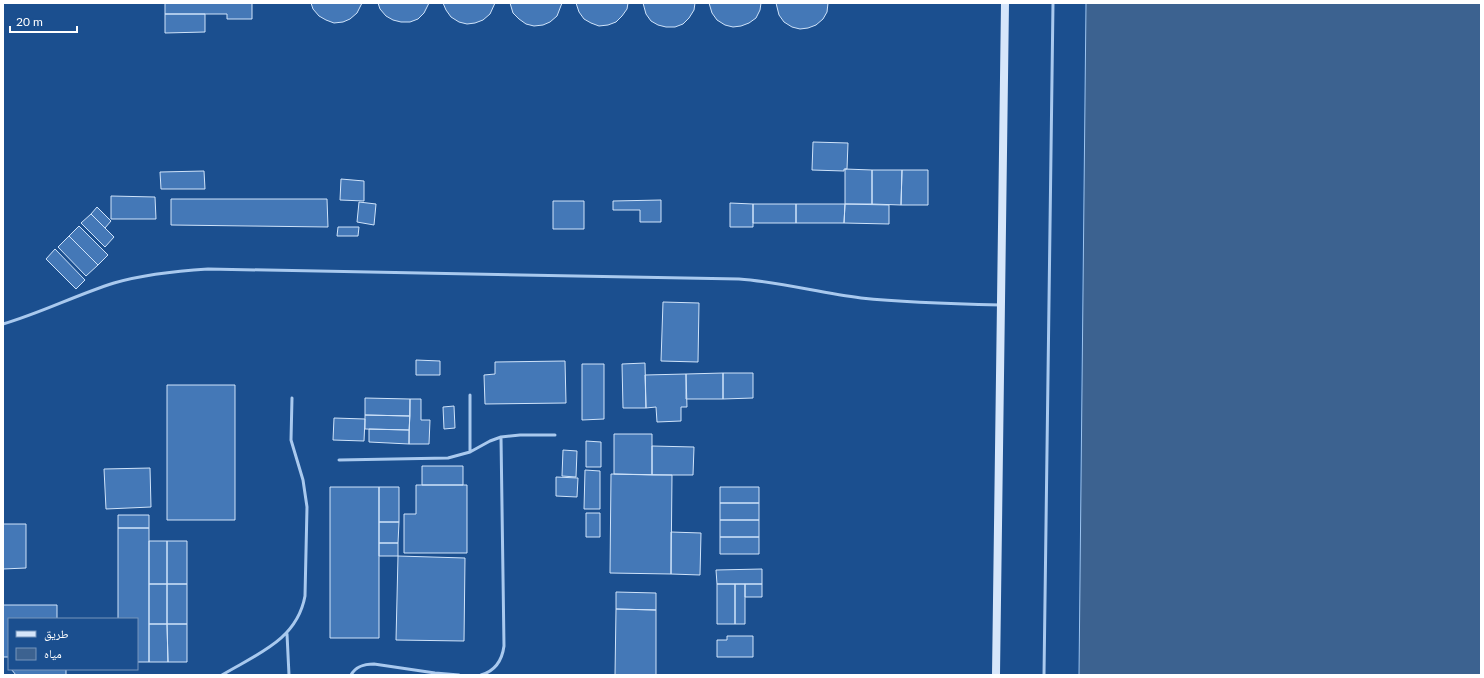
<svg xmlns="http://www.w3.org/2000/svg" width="1484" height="678" viewBox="0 0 1484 678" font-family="Lato,'Noto Naskh Arabic',sans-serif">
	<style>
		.water { fill: #3c6290; stroke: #9cc4f0 }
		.building { fill: #4478b7; stroke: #cfe3fa }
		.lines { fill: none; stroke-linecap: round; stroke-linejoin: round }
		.lane { stroke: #a9c9ee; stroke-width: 3 }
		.secondary { stroke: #d6e6fa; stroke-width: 8 }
	</style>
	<rect width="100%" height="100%" fill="#1b4f8f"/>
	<path class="water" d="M1086,3H1481V675H1079Z"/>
	<path class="building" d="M165,3H252V19H227V14H165Z
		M311,3H362L357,13L350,19L343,22L334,23L326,20L319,16L313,9Z
		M378,3H429L424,13L418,19L410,22H401L393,20L386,16L380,9Z
		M443,3H495L490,14L483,20L475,23L467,24L459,22L451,17L446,10Z
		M510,3H562L557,16L550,22L543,25L534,26L526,24L519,19L513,13Z
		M576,3H628L627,9L622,16L616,22L608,25L599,26L591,23L584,19L579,12Z
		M643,3H695L694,10L689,18L683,24L675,27H666L658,25L651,21L646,14Z
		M709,3H761L760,10L756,18L749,23L741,26L733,27L725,25L717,20L712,13Z
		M776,3H828L827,12L823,19L816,25L808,28L800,29L792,27L784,22L779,15Z
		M165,14H205V32L165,33Z
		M813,142L848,143L847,169H844V171L812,170Z
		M845,169L872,170V204H845Z
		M872,170H902L901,205L872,204Z
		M902,170H928V205H901Z
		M204,171L205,189H161L160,172Z
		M341,179L364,181V201L340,200Z
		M111,196L155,197L156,219H111Z
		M171,199H327L328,227L171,225Z
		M661,200V222H640V210H613V201Z
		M553,201H584V229H553Z
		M359,202L376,204L374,225L357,222Z
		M730,203L753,204V227H730Z
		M753,204H796V223H753Z
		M796,204H845L844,223H796Z
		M845,204L889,205V224L844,223Z
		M97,207L111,221L105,228L91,214Z
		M91,214L114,237L105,247L81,223Z
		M79,226L108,255L98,265L69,236Z
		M338,227H359L358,236H337Z
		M69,236L98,265L86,276L58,247Z
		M55,249L85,280L76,289L46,259Z
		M663,302L699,303L698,362L661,361Z
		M416,360L440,361V375H416Z
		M565,361L566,403L485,404L484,375L495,374V362Z
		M645,363L646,408H623L622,364Z
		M582,364H604V419L582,420Z
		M723,373V399H686V374Z
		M723,373H753V398L723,399Z
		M686,374L687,407H681V421L657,422L656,407L646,408L645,375Z
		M167,385H235V520H167Z
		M365,398L410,399V416L365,415Z
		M410,399H421V420H430L429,444H409Z
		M454,406L455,428L444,429L443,407Z
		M365,415L410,416L409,430L365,429Z
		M334,418L365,419L364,441L333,440Z
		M369,429L409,430V444L369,442Z
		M614,434H652V475L614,474Z
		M586,441L601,442V467H586Z
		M652,446L694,447L693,475H652Z
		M563,450L577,451L576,477L562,476Z
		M422,466H463V485H422Z
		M150,468L151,507L106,509L104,469Z
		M585,470L600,471V509H584Z
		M611,474L672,475L671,574L610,573Z
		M556,477L578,478L577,497L556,496Z
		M416,485H467V553H404V514H416Z
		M330,487H379V638H330Z
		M379,487H399V522H379Z
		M720,487H759V503H720Z
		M720,503H759V520H720Z
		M586,513H600V537H586Z
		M118,515H149V528H118Z
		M720,520H759V537H720Z
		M379,522H399L398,543H379Z
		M3,524H26V568L3,569Z
		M118,528H149V662H137V619H118Z
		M671,532L701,533L700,575L671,574Z
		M720,537H759V554H720Z
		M149,541H167V584H149Z
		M167,541H187V584H167Z
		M379,543H398V556H379Z
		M398,556L465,558L464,641L396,640Z
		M762,569V584H717L716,570Z
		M149,584H167V624H149Z
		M167,584H187V624H167Z
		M717,584H735V624H717Z
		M735,584H745V624H735Z
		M745,584H762V597H745Z
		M616,592L656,593V610L616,609Z
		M3,605H57V619H9V666V657H3Z
		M616,609L656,610V675H615Z
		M149,624H167L168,662H149Z
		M167,624H187V662H168Z
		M727,636H753V657H717V640H727Z
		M11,669H66V675H16Z"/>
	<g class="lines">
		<path class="lane" d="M3,324C41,313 76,295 114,283C145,274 176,271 208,269L739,279C780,282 820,293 861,298C908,303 954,304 1001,305
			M470,395V452
			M339,460L448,458L470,452L490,441L501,437L520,435H555
			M287,634L289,675
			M222,675C257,654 297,640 305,596L307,507L303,480L291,440L292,398
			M351,675C356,666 364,664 374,664L435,673L459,675
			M481,675C495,671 502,661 504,646L501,437
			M1044,675L1053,3"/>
		<path class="secondary" d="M996,675L1005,3"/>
	</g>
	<rect width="1484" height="678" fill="none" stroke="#ffffff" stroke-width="8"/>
	<rect x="8" y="618" width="130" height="52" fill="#1b4f8f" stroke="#7695bc"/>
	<rect x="16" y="631" width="20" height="6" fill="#d6e6fa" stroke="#7695bc"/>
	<text x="44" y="638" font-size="12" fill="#ffffff">طريق</text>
	<rect x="16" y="648" width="20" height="12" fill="#3c6290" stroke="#7695bc"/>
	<text x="44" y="658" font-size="12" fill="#ffffff">مياه</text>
	<path d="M10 26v6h67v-6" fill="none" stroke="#ffffff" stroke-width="2"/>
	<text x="16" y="26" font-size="12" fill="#ffffff" stroke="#1b4f8f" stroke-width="3" paint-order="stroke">20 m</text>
</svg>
